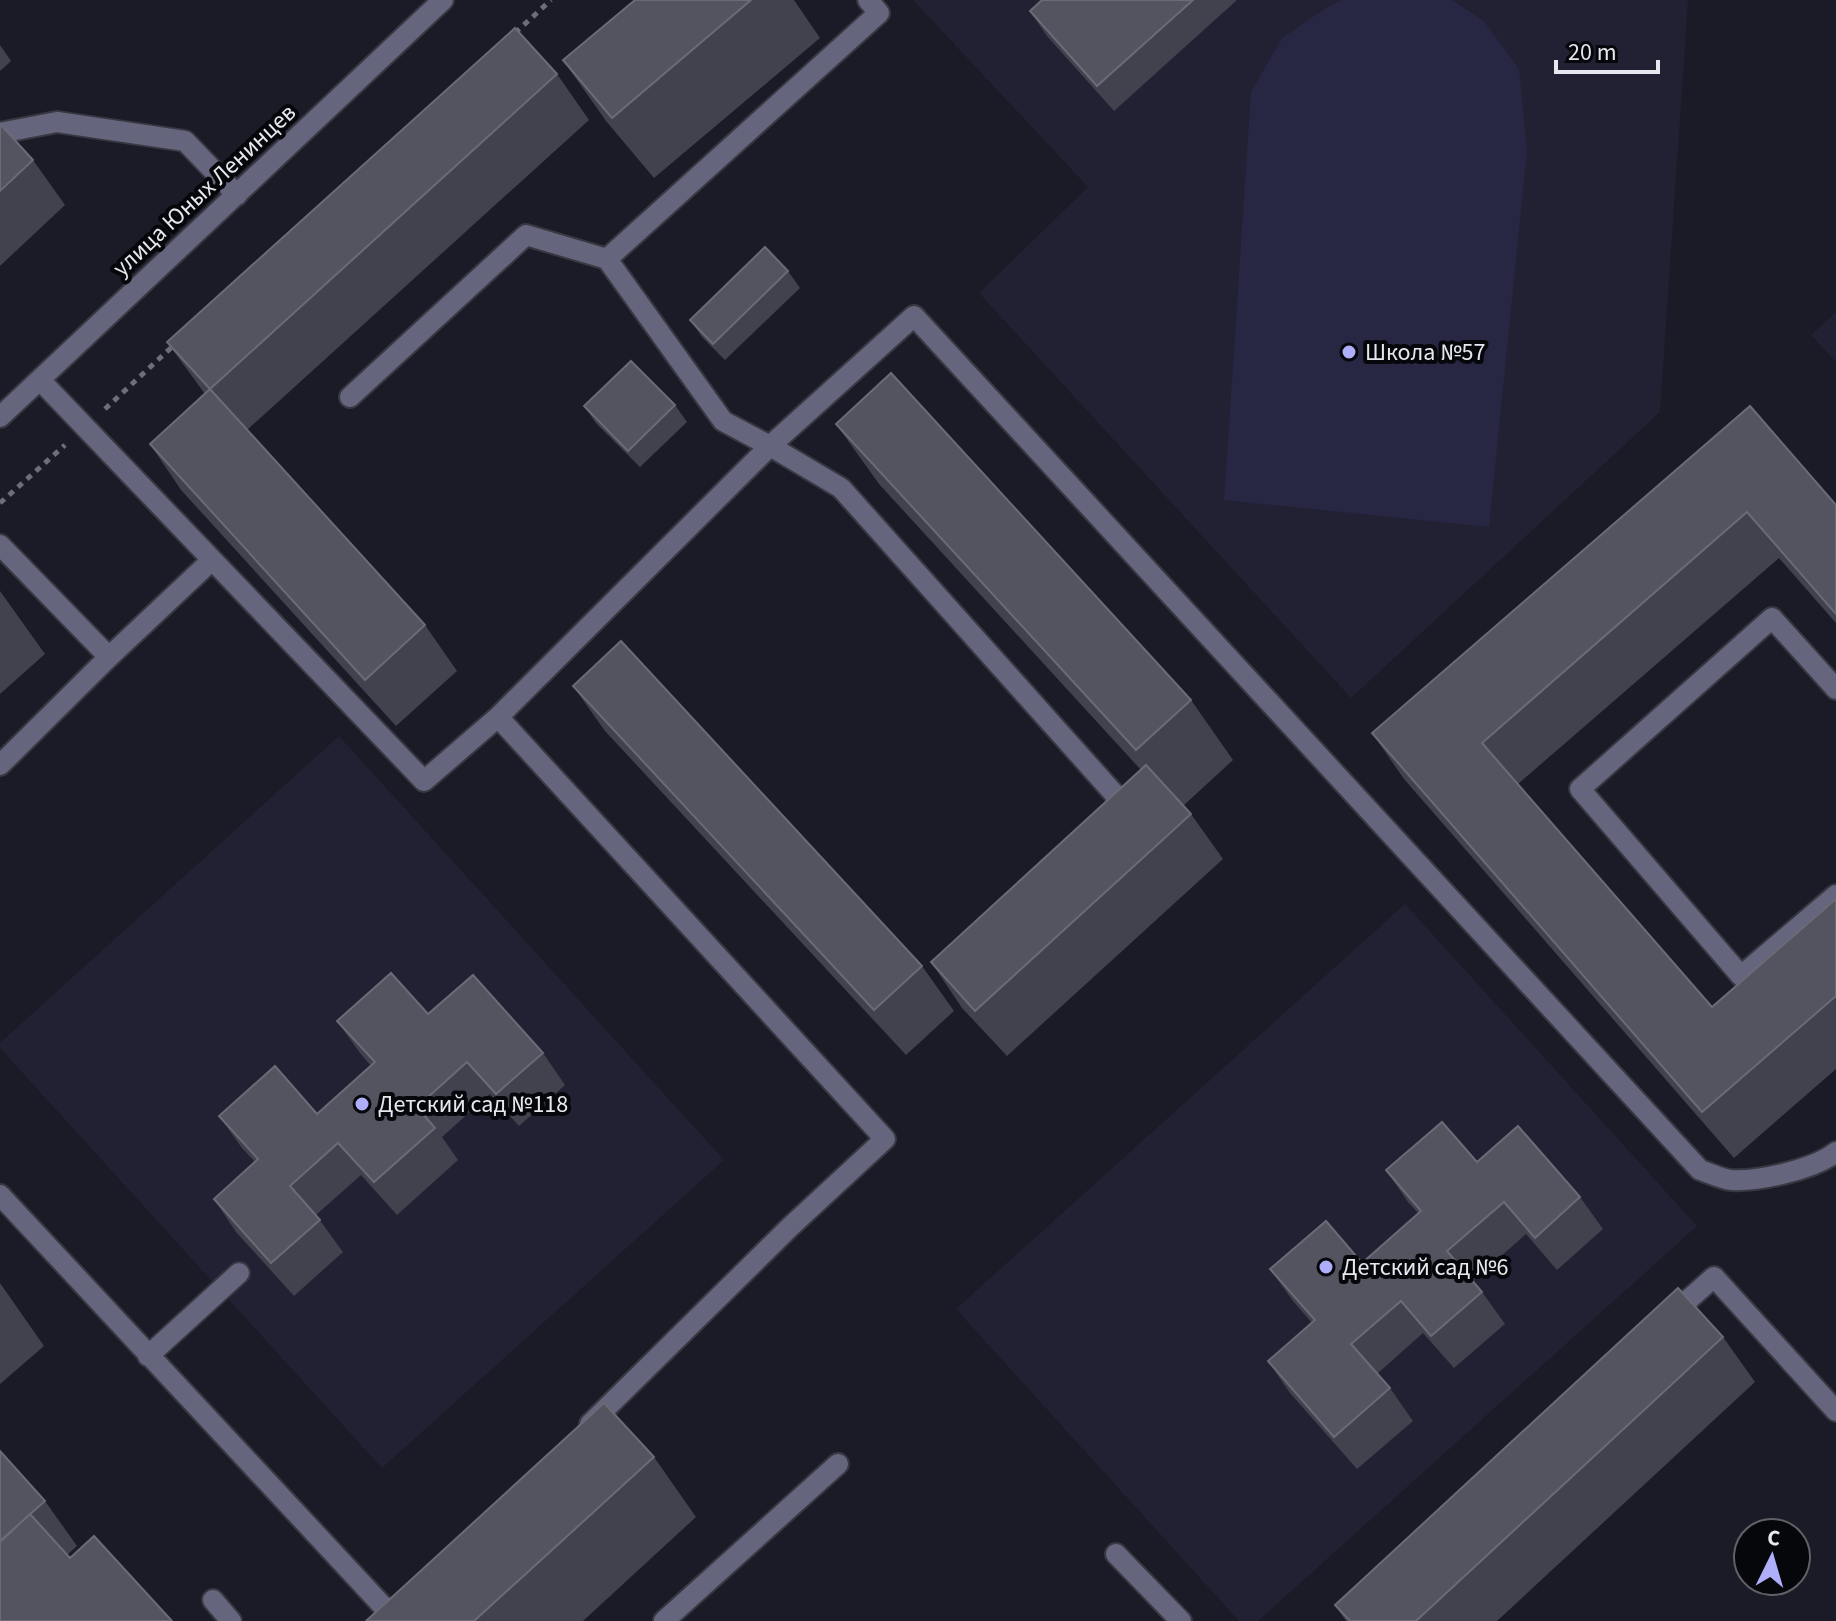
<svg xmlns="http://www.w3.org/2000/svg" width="1836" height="1621" viewBox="0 0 1836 1621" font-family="'Source Sans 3',sans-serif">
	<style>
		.built { fill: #212133 }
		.green { fill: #272643 }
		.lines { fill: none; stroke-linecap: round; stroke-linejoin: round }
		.lane-casing { stroke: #383843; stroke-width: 24 }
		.street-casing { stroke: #383843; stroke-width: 24 }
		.path { stroke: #6e6e79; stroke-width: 5; stroke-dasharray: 6 6; stroke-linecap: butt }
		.lane { stroke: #65667d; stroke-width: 20 }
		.street { stroke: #65667d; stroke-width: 20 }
		.wall { fill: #42424f }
		.building { fill: #545460; stroke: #6b6b77; stroke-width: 2 }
		.poi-dot { fill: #aeaefa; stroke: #06070b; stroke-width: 3 }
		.labels { text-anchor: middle; stroke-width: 8; stroke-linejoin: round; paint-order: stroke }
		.street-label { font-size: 24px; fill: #e7e7ef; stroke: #06070b }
		.poi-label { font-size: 24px; fill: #e7e7ef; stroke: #06070b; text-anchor: start }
	</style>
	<rect width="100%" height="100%" fill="#1b1b27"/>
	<path class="built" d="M913,0H1688L1660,412L1351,698L979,293L1088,187Z
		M1836,312V362L1811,335Z
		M339,736L724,1160L382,1468L0,1048V1043Z
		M1405,904L1697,1226L1258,1621H1239L956,1309Z"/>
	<path class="green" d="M1342,0H1452L1484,21L1519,69L1527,152L1489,527L1224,500L1251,92L1282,38L1324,9Z"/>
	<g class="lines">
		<g class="lane-casing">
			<path id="lane" d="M868,0L879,13L607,259L723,421L770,446L914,316L1700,1170C1710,1173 1721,1179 1731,1180C1758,1182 1815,1169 1836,1152
				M0,133L57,122L185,141L237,195
				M40,380L424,781L498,717
				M350,397L526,235L607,259
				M0,545L109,657L0,765
				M109,657L212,560
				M1836,689L1772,618L1580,789L1741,976L1836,895
				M0,1195L394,1618
				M1670,1316L1714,1277L1836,1411
				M148,1356L239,1273
				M590,1424L790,1227L885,1139L498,717L770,446L841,488L1126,807L1118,815
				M1116,1554L1181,1621
				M213,1600L231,1621
				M664,1621L838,1464"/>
		</g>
		<g class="street-casing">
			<path id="street" d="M0,417L443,0"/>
		</g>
		<path class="path" d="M515,33L551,0
			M105,409L174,345
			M0,503L65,445"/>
		<use href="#lane" class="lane"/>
		<use href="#street" class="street"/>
	</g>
	<path class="wall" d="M635,0H794L820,38L654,178L606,121L563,60Z
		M1042,0H1237L1114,111L1047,36L1030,11Z
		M0,45L11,61L0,71Z
		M557,74L589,120L247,430L425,625L457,671L396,726L181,490L150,444L205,394L167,342Z
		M0,124L33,160L65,205L0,266Z
		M788,271L800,288L725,360L702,337L690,320Z
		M675,405L687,422L640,467L596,423L584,406Z
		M1750,406L1836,505V623L1779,558L1518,784L1712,1007L1836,899V1069L1734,1158L1404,779L1372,733Z
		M836,424L1191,700L1233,760L1183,806L1191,814L1223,859L1007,1056L962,1008L931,962L1141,770L879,484Z
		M0,591L45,654L0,694Z
		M573,686L922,966L954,1011L906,1055L605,731Z
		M428,1014L543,1053L565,1085L519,1126L490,1094L442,1137L458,1160L397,1215L361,1175L316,1215L343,1252L294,1296L236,1232L214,1199L255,1162L242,1148L219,1116L317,1114L371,1066L360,1053L337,1021Z
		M1477,1162L1580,1197L1603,1229L1557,1270L1526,1234L1473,1281L1482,1292L1505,1324L1454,1368L1423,1333L1377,1374L1390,1388L1413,1421L1357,1469L1290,1393L1268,1361L1312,1323L1293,1301L1270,1269L1362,1263L1418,1213L1408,1202L1386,1170Z
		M0,1283L44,1346L0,1384Z
		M1723,1337L1755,1382L1497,1621H1346L1335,1605Z
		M0,1451L45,1501L77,1546L67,1555L70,1558L0,1621Z
		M654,1457L696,1517L583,1621H366Z"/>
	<path class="building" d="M635,0H751L612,118L563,60Z
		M1042,0H1193L1097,86L1030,11Z
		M515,28L557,74L210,389L167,342Z
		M0,124L33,160L0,191Z
		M765,247L788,271L713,344L690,320Z
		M631,361L675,405L628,451L584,406Z
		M891,373L1191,700L1136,750L836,424Z
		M210,389L425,625L365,680L150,444Z
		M1750,406L1836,505V614L1747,512L1482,743L1712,1007L1836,899V996L1702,1112L1372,733Z
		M621,641L922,966L874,1010L573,686Z
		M1146,765L1191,814L975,1011L931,962Z
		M391,973L428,1014L473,975L543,1053L496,1094L467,1062L417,1107L435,1128L374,1182L338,1143L290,1186L320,1220L271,1263L214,1199L258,1159L219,1116L275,1066L317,1114L375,1062L337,1021Z
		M1442,1122L1477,1162L1518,1126L1580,1197L1535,1238L1504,1202L1447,1251L1482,1292L1431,1336L1401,1301L1351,1344L1390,1388L1334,1437L1268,1361L1315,1320L1270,1269L1326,1221L1362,1263L1421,1211L1386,1170Z
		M1678,1288L1723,1337L1416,1621H1350L1335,1605Z
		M604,1403L654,1457L474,1621H366Z
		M0,1451L45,1501L0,1541Z
		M30,1514L70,1558L94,1536L172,1621H0V1542Z"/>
	<g class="poi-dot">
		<circle cx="1349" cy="352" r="8"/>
		<circle cx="362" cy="1104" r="8"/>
		<circle cx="1326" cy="1267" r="8"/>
	</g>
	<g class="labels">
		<g class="street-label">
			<text transform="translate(204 190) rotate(-43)" y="8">улица Юных Ленинцев</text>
		</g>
		<g class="poi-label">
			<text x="1365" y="360">Школа №57</text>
			<text x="378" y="1112">Детский сад №118</text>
			<text x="1342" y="1275">Детский сад №6</text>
		</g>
	</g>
	<g transform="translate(1772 1557) rotate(5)"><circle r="38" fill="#06070b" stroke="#606166" stroke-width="2"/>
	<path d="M0-6L14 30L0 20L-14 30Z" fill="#aeaefa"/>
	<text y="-12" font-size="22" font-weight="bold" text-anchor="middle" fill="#e7e7ef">С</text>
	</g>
	<path d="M1556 60v12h102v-12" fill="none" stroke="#e7e7ef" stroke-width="4"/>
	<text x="1568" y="60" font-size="24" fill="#e7e7ef" stroke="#06070b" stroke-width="6" paint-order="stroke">20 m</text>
</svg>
